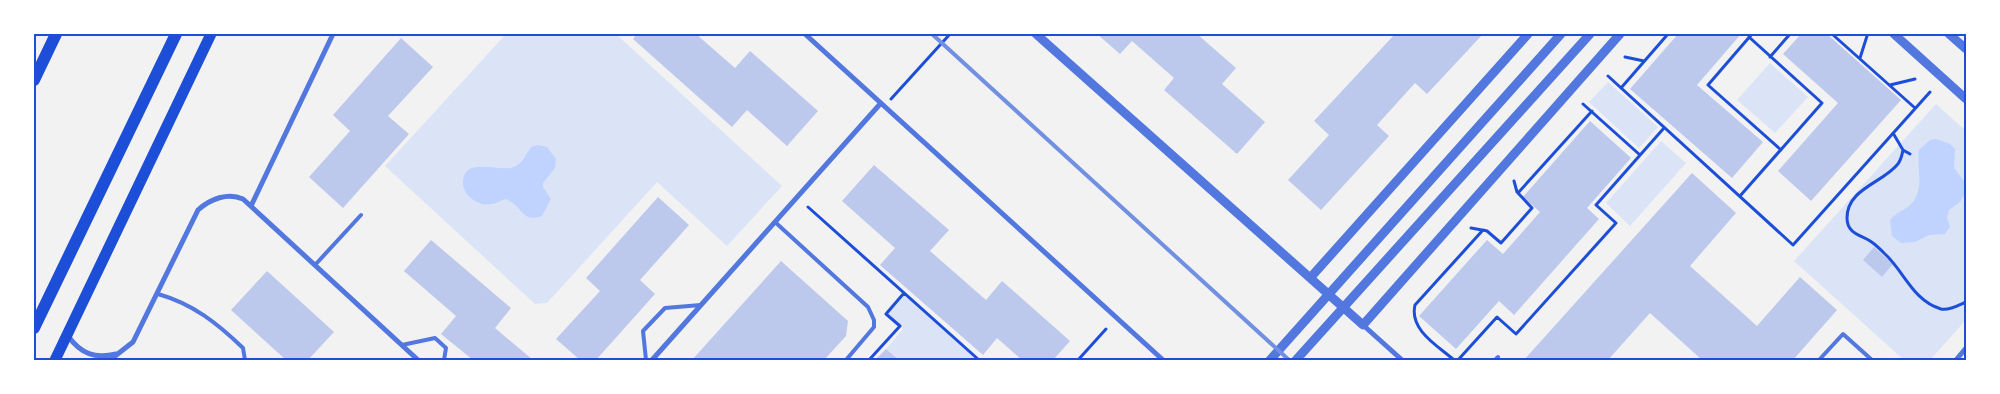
<svg xmlns="http://www.w3.org/2000/svg" width="2000" height="394" viewBox="0 0 2000 394" font-family="'Source Serif 4',serif">
	<style>
		.green { fill: #dbe4f7 }
		.water { fill: #bfd3fe }
		.building { fill: #bdc9ec }
		.lines { fill: none; stroke-linecap: round; stroke-linejoin: round }
		.path { stroke: #1d4ed8; stroke-width: 3 }
		.service { stroke: #5277de; stroke-width: 4 }
		.minor { stroke: #5277de; stroke-width: 5 }
		.tertiary { stroke: #5277de; stroke-width: 9 }
		.primary { stroke: #1d4ed8; stroke-width: 11 }
		.motorway { stroke: #1d4ed8; stroke-width: 12 }
		.rail { stroke: #7290e2; stroke-width: 4 }
		.neatline { fill: none; stroke: #1d4ed8; stroke-width: 2 }
	</style>
	<rect width="100%" height="100%" fill="#f2f2f2"/>
	<path class="green" d="M506,34H616L782,186L727,246L657,182L547,303L535,304L385,166Z
		M1770,63L1808,97L1775,133L1737,100Z
		M1608,82L1658,127L1639,148L1589,102Z
		M1936,104L1966,131V320L1930,360H1904L1794,261Z
		M1661,141L1686,163L1630,226L1606,203Z
		M904,293L979,360H899L886,349L903,329L886,314Z"/>
	<path class="water" d="M1936,139L1950,144L1955,149L1954,168L1964,181L1966,192L1960,202L1949,210L1947,218L1950,227L1945,234L1929,235L1915,242L1901,243L1892,236L1890,220C1896,212 1904,211 1910,205C1926,189 1916,169 1919,150L1930,140Z
		M538,145L547,147L556,159L555,168L543,183V187L551,199L542,216C521,223 523,206 506,199C501,200 496,204 491,204C479,207 464,196 463,184C462,155 500,173 514,167C523,163 526,154 531,147Z"/>
	<path class="building" d="M637,34H696L735,68L750,51L818,111L787,146L747,110L732,127L633,39Z
		M1097,34H1197L1236,68L1222,84L1265,122L1237,154L1164,90L1174,78L1132,41L1120,54Z
		M1395,34H1483L1427,94L1415,83L1377,125L1389,136L1321,210L1288,180L1329,135L1314,121Z
		M1678,34H1741L1697,85L1763,142L1732,178L1630,89Z
		M1801,34H1827L1901,100L1811,201L1778,171L1838,103L1783,54Z
		M401,38L433,67L388,116L409,134L343,208L309,177L350,131L333,115Z
		M1590,121L1631,158L1587,208L1599,219L1514,315L1499,301L1456,349L1419,316L1487,240L1503,254L1540,212L1523,197Z
		M874,165L949,230L930,251L986,300L1002,281L1070,341L1053,360H1022L997,338L983,355L880,265L895,248L842,201Z
		M1692,173L1736,213L1690,266L1757,326L1800,277L1837,310L1793,360H1702L1650,313L1608,360H1524Z
		M658,197L689,225L640,280L655,294L596,360H580L556,339L600,291L586,278Z
		M431,240L511,308L495,328L533,360H473L441,334L456,316L404,271Z
		M1874,247L1893,264L1882,277L1863,260Z
		M781,261L848,321L846,336L824,360H692Z
		M267,271L334,332L308,360H286L231,310Z
		M886,349L899,360H875Z"/>
	<g class="lines">
		<path class="path" d="M1752,34L1708,85L1781,150
			M1832,34L1915,108
			M1625,57L1644,61
			M1770,57L1790,34
			M1860,58L1867,36
			M1608,76L1793,245L1930,92
			M1890,85L1915,79
			M1621,88L1668,34
			M891,99L950,34
			M1583,104L1640,155
			M1893,133L1903,150C1902,155 1901,161 1897,165C1882,183 1847,189 1847,218C1847,235 1863,235 1873,243C1877,246 1881,250 1884,253C1904,271 1913,301 1941,309C1949,311 1959,305 1966,302
			M1903,150L1910,154
			M1514,181L1517,192
			M1740,196L1822,103L1749,37
			M808,207L979,360
			M1471,228L1482,230
			M869,360L900,326L886,314L904,293
			M1078,360L1106,329
			M1454,360C1438,346 1409,330 1415,305L1483,230L1487,231L1501,243L1532,208L1518,193L1592,111
			M1458,360L1497,317L1516,334L1616,223L1596,205L1664,128"/>
		<path class="service" d="M775,222L868,307L874,320V327L846,360
			M315,265L361,215
			M158,294C193,304 217,323 243,348L245,360
			M402,345L435,338L446,348L444,360
			M646,360L643,331L665,308L701,305
			M1495,360L1498,357
			M1819,360L1843,334L1872,360"/>
		<path class="minor" d="M805,34L1163,360
			M251,206L333,34
			M1363,325L1402,360
			M68,336C81,354 95,359 116,354
			M110,360L133,342L198,210C210,199 228,192 243,199L418,360
			M652,360L881,103
			M1956,360L1966,348"/>
		<path class="tertiary" d="M1036,34L1363,325L1620,34
			M1894,34L1966,99
			M1949,34L1966,49
			M1311,277L1528,34
			M1270,360L1561,34
			M1296,360L1590,34"/>
		<path class="primary" d="M55,360L211,34"/>
		<path class="motorway" d="M34,80L56,34
			M34,328L176,34"/>
		<path class="rail" d="M932,34L1289,360"/>
	</g>
	<rect width="2000" height="394" fill="none" stroke="#ffffff" stroke-width="70"/>
	<rect x="35" y="35" width="1930" height="324" class="neatline"/>
</svg>
